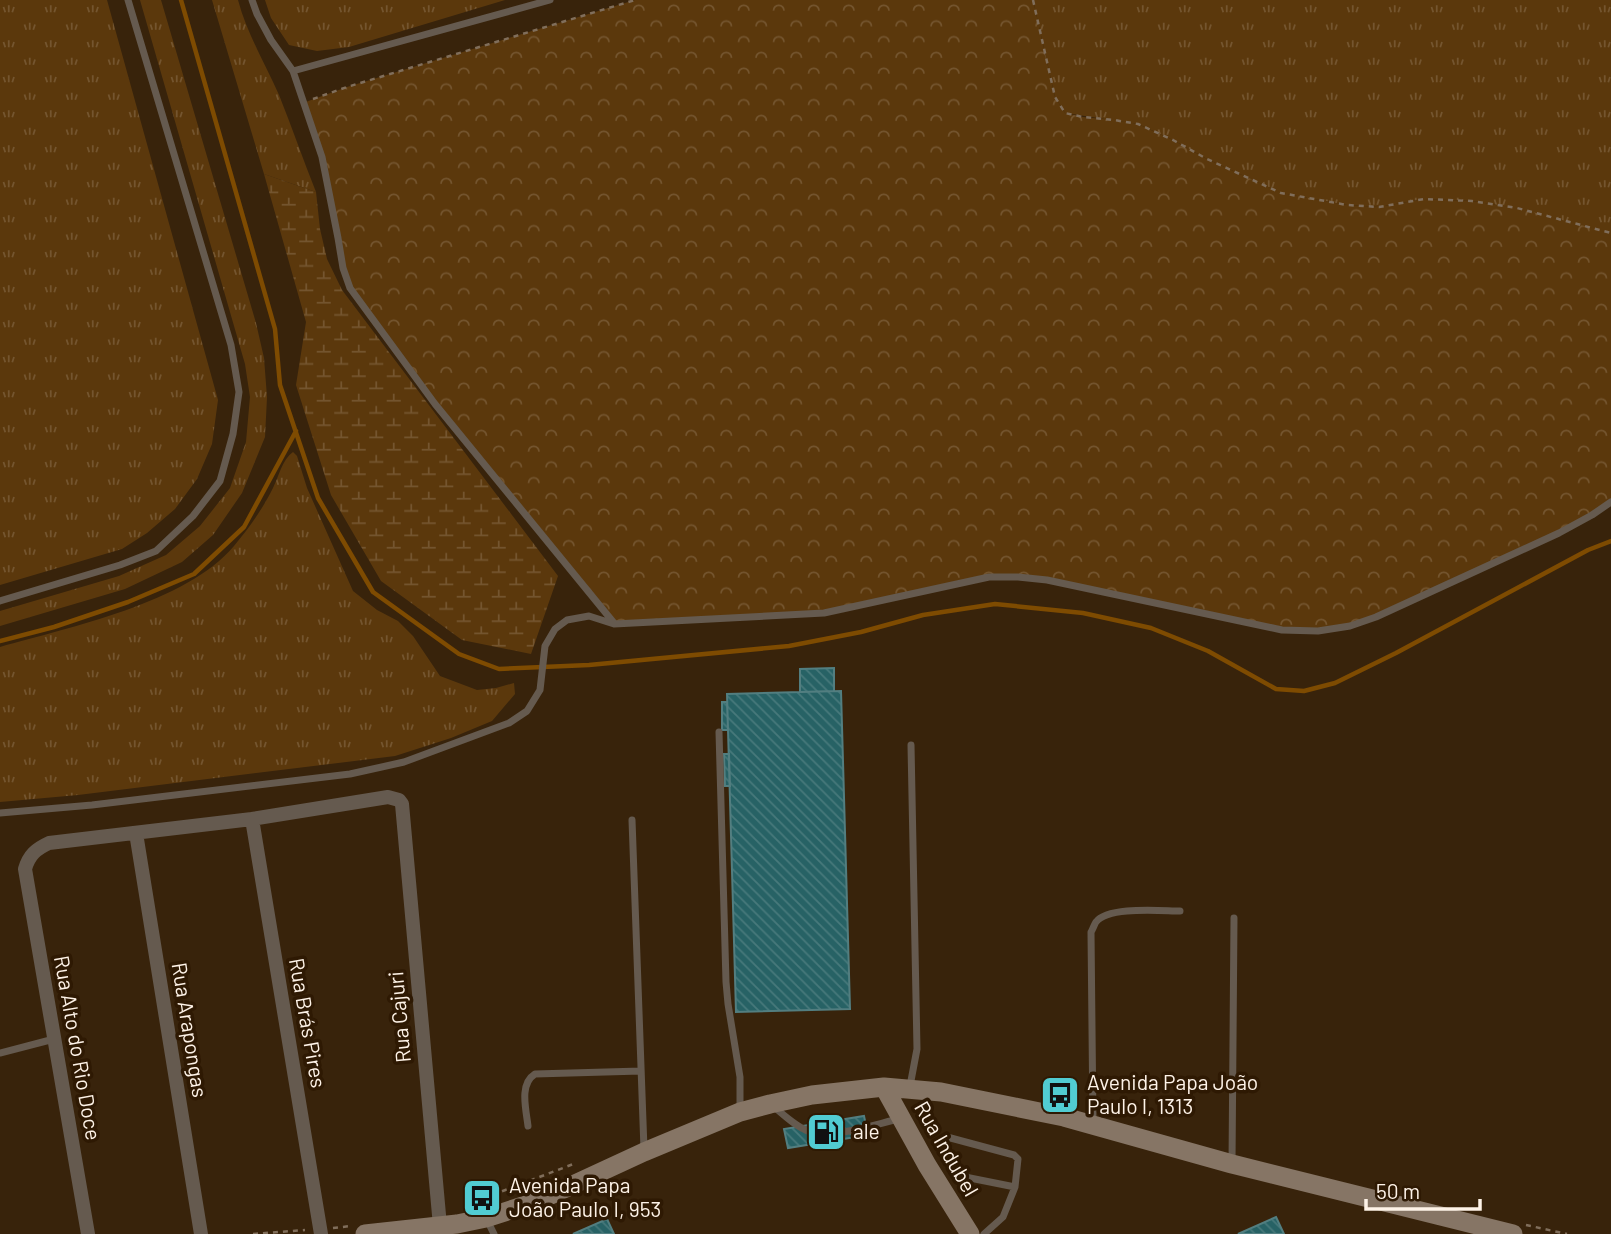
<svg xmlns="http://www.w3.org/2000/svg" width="1611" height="1234" viewBox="0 0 1611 1234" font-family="Barlow,sans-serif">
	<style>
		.grass { fill: url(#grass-tufts) }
		.forest { fill: url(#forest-crowns) }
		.wetland { fill: url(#wetland-marsh) }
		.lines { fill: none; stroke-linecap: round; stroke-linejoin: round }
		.stream { stroke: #7e4b01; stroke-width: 4.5 }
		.building { fill: url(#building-back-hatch); stroke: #527e80; stroke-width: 2 }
		.path { stroke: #806e5b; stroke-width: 2.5; stroke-dasharray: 5 5; stroke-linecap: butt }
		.lane { stroke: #655a4f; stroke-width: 7 }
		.street { stroke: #655a4f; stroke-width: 14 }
		.secondary { stroke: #867565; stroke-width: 19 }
		.labels { text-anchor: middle; stroke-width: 7; stroke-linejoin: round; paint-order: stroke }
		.street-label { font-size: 21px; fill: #fef3e8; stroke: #2e1903 }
		.poi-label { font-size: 21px; fill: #fef3e8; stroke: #2e1903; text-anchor: start }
	</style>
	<defs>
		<pattern id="grass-tufts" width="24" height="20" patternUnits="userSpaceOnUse" patternTransform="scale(1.75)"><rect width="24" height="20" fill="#5b380c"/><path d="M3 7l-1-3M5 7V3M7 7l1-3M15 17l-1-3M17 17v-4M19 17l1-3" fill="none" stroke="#74552f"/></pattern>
		<pattern id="forest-crowns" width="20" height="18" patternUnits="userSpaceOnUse" patternTransform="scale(1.75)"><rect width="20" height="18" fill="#5b380c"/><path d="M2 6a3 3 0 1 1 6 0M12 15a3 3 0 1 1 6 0" fill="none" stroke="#74552f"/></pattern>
		<pattern id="wetland-marsh" width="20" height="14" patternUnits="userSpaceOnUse" patternTransform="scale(1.75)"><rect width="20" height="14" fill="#5b380c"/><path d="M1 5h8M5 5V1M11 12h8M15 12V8" fill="none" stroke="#74552f"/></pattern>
		<pattern id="building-back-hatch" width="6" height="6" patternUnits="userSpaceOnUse" patternTransform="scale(1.75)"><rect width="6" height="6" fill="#276265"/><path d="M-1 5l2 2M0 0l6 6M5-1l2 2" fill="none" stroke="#47797b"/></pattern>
	</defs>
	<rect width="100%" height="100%" fill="#38230b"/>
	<path class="grass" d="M0,0H107L218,400L212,444L197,479L175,509L147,533L122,549L0,585Z
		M140,0H161L256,323L264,358L267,397L265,437L242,493L213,535L182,562L125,589L0,626V611L119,576L166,555L200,526L230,488L246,442L250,397L245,364Z
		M212,0H238C247,34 265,63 279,95C292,127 303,160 316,192L264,174Z
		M265,0H505L349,47L317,51L289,45L271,18Z
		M1033,0H1611V234L1503,206L1472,201L1424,199L1379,207L1347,205L1281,193L1207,159L1173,140L1138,124L1065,113L1055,97Z
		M293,452L297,456L307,488L353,591L377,610L398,621L413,636L440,676L477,690L496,688L514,683L515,694L492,721L451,738L395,756L78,795L0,802V647C70,627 186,603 234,546C249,528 262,510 273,488C279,476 282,460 293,452Z"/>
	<path class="forest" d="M635,0H1033L1055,97L1065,113L1083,117L1114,120L1138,124L1173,140L1207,159L1282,193L1347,205L1379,207L1424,199L1472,201L1517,208L1611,233V502L1592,515L1360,622L1299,631L1047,580L989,577L824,613L614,624L435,404L350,288L322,157L303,103L347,87Z"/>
	<path class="wetland" d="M264,174L316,192L320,229L327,259L342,290L558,576L531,654L462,640L381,581L331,495L296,385L306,322Z"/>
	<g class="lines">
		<path class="stream" d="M181,0L275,329L280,385L318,498L373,592L459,654L499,669L589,665L789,646L861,632L923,615L995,604L1083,613L1151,628L1208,651L1276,689L1304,691L1335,683L1396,653L1588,550L1611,541
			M0,641L54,627L128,602L194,574L244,527L296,431"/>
	</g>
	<path class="building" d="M834,668V691L800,692V669Z
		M841,691L850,1009L736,1012L727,694Z
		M722,702H727L728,730H722Z
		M724,754H729L730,786H725Z
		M864,1116L868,1135L788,1148L784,1129Z
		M1276,1217L1284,1234H1238Z
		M607,1219L614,1234H573Z"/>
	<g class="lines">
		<path class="path" d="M1033,0L1055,97L1065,113L1083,117L1114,120L1138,124L1173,140L1207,159L1281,193L1347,205L1379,207L1424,199L1472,201L1517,208L1611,233
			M313,99L347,87L635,0
			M474,1202L576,1163
			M1526,1225L1567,1234
			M333,1228L351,1226
			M253,1234L305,1230"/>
		<path class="lane" d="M252,0L257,14L271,40L293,71L322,157L338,238L343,268L350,288L435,404L614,623
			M293,71L550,0
			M0,601L120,565L156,551L193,516L220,481L233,434L239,392L231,345L128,0
			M719,732L726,982L728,1004L740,1077V1112
			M0,813L92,805L350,774L404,762L509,723L527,711L540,690L545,646L555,629L567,620L589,616L614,624L824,613L989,577H1018L1047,580L1282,630L1318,631L1350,626L1376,617L1559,533L1592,515L1611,502
			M632,820L644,1149
			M0,1053L54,1039
			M910,1086L917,1049L911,745
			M773,1106C784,1115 796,1127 810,1132C831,1139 876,1124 899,1119
			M1093,1124L1091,932C1092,931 1095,923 1096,922C1108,906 1161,911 1180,911
			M528,1126C526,1109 519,1084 535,1074L641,1071
			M947,1137L1014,1155L1018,1159L1015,1187L1003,1217L984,1234
			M1232,1163L1234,918
			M965,1177L1015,1187
			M486,1218L494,1234"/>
		<path class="street" d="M252,819L321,1234
			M136,833L201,1234
			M88,1234L25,869C29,855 36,849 49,843L252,819L388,797L399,800L402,804L440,1226"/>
		<path class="secondary" d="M884,1087L927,1165L970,1234
			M365,1234L457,1224L486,1218L538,1201L644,1152L740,1112L770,1104L812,1095L884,1087L941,1092L1064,1117L1232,1164L1513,1234"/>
	</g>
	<defs>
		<g id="bus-square" transform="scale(2.0125)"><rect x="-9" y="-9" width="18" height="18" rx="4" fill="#51ccd2" stroke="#2e1903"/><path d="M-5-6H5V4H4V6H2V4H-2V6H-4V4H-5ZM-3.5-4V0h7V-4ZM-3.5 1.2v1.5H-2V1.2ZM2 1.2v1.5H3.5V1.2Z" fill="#111"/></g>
		<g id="fuel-square" transform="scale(2.0125)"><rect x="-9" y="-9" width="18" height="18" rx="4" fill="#51ccd2" stroke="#2e1903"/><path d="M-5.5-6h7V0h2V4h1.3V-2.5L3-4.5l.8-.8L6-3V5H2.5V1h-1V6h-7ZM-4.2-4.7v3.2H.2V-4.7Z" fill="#111"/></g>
	</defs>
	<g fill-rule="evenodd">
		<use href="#bus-square" x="1060" y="1095"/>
		<use href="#fuel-square" x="826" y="1132"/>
		<use href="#bus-square" x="482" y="1198"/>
	</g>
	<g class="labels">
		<g class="street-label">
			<text transform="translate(400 1017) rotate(-95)" y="7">Rua Cajuri</text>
			<text transform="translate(307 1023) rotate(80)" y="7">Rua Brás Pires</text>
			<text transform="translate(189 1030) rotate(81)" y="7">Rua Arapongas</text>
			<text transform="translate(77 1048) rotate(80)" y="7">Rua Alto do Rio Doce</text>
			<text transform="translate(946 1149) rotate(60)" y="7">Rua Indubel</text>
		</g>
		<g class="poi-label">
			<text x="1087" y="1090">Avenida Papa João<tspan x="1087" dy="24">Paulo I, 1313</tspan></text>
			<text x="853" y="1139">ale</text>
			<text x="509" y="1193">Avenida Papa<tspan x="509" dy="24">João Paulo I, 953</tspan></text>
		</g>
	</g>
	<path d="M1366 1199v10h114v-10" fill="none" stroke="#fef3e8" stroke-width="3.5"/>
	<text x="1376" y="1199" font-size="21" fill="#fef3e8" stroke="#2e1903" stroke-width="5" paint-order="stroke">50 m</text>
</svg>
